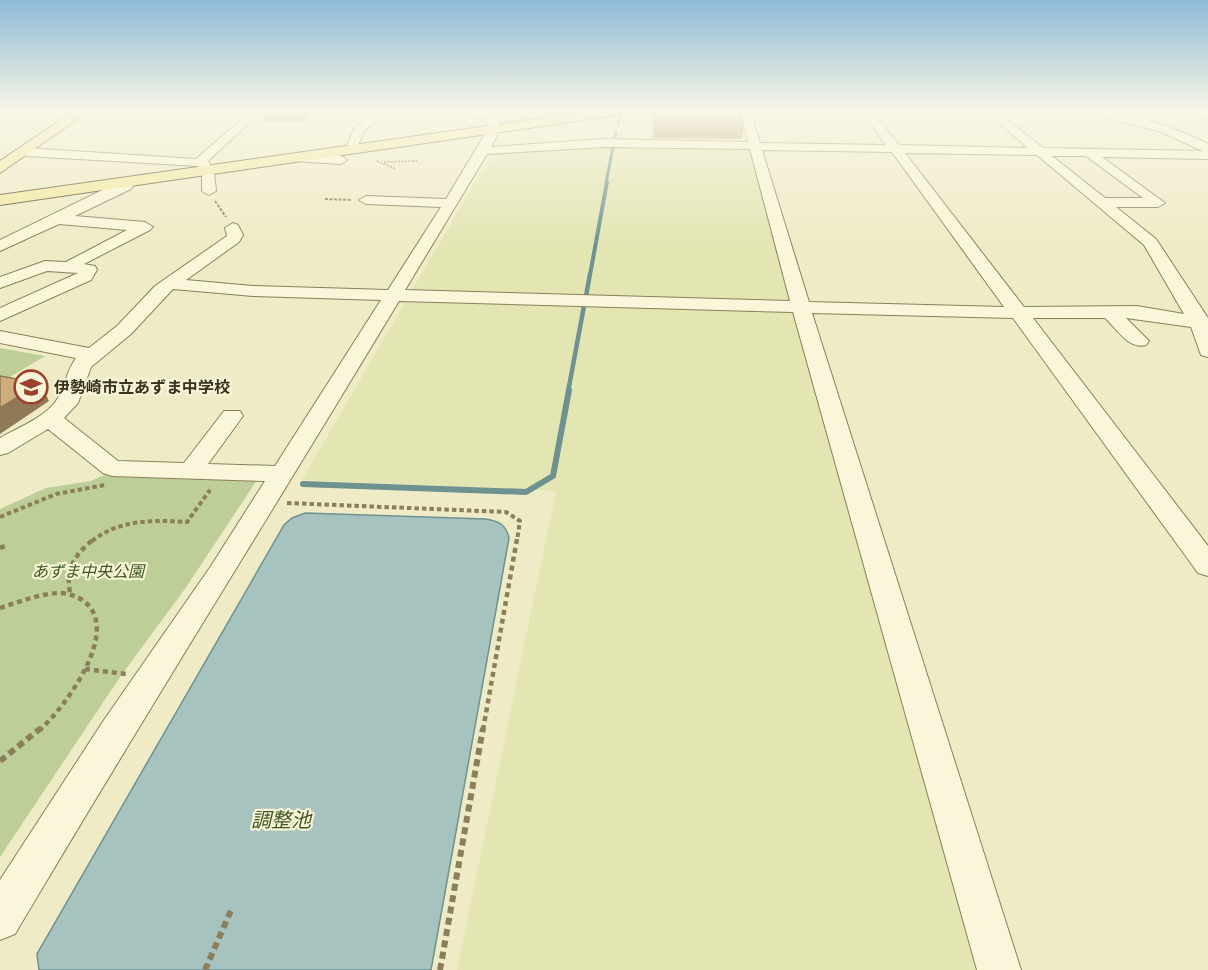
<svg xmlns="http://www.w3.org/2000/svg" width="1208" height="970" viewBox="0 0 1208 970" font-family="'Noto Serif','Noto Sans JP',serif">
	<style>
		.farmland { fill: #e3e5b3 }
		.green { fill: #bdce99 }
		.water { fill: #a7c3c0; stroke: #6d9290; stroke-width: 1.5 }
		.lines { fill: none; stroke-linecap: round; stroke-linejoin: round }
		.stream-far3 { stroke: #6d9290; stroke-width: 3 }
		.stream-far2 { stroke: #6d9290; stroke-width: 4 }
		.stream-far1 { stroke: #6d9290; stroke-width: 4.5 }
		.stream { stroke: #6d9290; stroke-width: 6 }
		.minor-casing { stroke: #8b7e5b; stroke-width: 2 }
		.major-casing { stroke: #594b2f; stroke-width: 2 }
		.path-far4 { stroke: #8b7e5b; stroke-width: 1.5; stroke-dasharray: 2 1.5; stroke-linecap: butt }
		.path-far3 { stroke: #8b7e5b; stroke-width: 2; stroke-dasharray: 3 1.5; stroke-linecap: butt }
		.path-far2 { stroke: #8b7e5b; stroke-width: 4; stroke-dasharray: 4.5 3; stroke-linecap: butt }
		.path-far1 { stroke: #8b7e5b; stroke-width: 4.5; stroke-dasharray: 5 4; stroke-linecap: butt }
		.path { stroke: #8b7e5b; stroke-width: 6; stroke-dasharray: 7 4.5; stroke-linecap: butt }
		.minor { fill: #faf6d9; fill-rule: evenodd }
		.major { fill: #f2e99e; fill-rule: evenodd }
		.wall { fill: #b1966a }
		.shaded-wall { fill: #907a56 }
		.building { fill: #ceae7b; stroke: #907a56; stroke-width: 1.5 }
		.labels { text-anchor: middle; stroke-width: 4.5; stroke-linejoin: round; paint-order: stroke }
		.poi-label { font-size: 16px; font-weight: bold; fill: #3b321f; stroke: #f6f3d6; text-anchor: start }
		.park-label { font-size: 16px; font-style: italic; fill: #415825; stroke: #f6f3d6 }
		.near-park-label { font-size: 20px; font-style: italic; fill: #415825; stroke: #f6f3d6 }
	</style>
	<rect width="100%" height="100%" fill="#efebc6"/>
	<path class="farmland" d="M496,111H601L512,123L500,122Z
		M580,147L750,149L987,970H457L556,491L302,480L478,177L497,155Z"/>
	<path class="green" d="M0,348L45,356L0,383Z
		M108,473L256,477L255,483L187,586L118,680L0,857V509L46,488L91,481Z"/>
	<path class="water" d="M305,513L486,519C498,521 506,524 509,538L431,970H39L37,954L284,525L292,518Z"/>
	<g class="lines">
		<path class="stream-far3" d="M618,124L620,113L635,111
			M615,136L616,132
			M606,183L613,147"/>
		<path class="stream-far2" d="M590,275L607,182"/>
		<path class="stream-far1" d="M586,296L590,274
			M568,392L584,306"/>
		<path class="stream" d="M303,484L526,492L553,476L569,390"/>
		<g class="minor-casing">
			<path id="minor" d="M251,111H262L208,161L214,172L216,191L209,195L202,191V172L198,166L26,156L20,152L26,148L196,159Z
				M378,111H389L364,131L355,153H347L345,150L355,127Z
				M455,111H496L500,129L491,147L604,139L748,142L740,111H750L760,143L886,145L862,111H872L899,145L1028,148L985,111H996L1043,148L1203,151L1161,132L1082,111C1117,108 1176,127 1208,144V159L1102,157L1165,203L1158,207H1116L1156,239L1208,318V357L1201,355L1191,327L1126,318L1149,341L1146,345C1129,350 1117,329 1105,318H1033L1208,546V576L1198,573L1013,318L812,313L1021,970H977L793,312L399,301C272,512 141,721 15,934L0,940V880L104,720L211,566L265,481L112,476L103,473L48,429L8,453L0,455V438C17,428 44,418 56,401C65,389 65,373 76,358L0,343V331L89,348L117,326L155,286L227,236L225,228L233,223L238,225L243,235L239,242L186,280L253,286L388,290L441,207L366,204L359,200L366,196L446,199L488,129L487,118L451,116V112ZM604,147L750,149L790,301L405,290L487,154ZM762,150L892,152L1004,307L809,302ZM905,153L1037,155L1144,245L1184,314L1137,306L1024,307ZM1052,156H1086L1143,198H1105ZM173,289L253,296L381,300L275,466L208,464L243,416L240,411H224L184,463L118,461L64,418L78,403L91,367L131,334Z
				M1193,111L1208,112V119Z
				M297,154L341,156L347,160L341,164L293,161L291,158Z
				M129,177L136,181L131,189L75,216L145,222L153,227L150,230L84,264L95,266L97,270L91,280L0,321V308L78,273L47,271L0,288V277L45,261L66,262L127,230L59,224L0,251V240Z"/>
		</g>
		<g class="major-casing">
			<path id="major" d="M74,111H89L0,173V161Z
				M593,111H625L618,115L0,205V195Z"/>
		</g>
		<path class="path-far4" d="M377,161L396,169
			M384,162L417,161"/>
		<path class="path-far3" d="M325,199L351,200
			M215,201L226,217"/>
		<path class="path-far2" d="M287,503L506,512L520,521L517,541
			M0,517L56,494L105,485
			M92,541C120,519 153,520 187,522L210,490"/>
		<path class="path-far1" d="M0,548L5,546
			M70,592C65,569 76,553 94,539
			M0,608C19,602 38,594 59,593C67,593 78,596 85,602C121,632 65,707 40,730
			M85,669L126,674
			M483,730L517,539"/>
		<path class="path" d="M0,761L41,728
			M205,970L232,908
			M440,970L483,728"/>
		<use href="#minor" class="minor"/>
		<use href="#major" class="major"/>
	</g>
	<path class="wall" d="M263,111H315L302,122H265Z
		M653,111H739L744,124L742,139L653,138Z"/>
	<path class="shaded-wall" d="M300,111H315L302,122Z
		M40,383L49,401L0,434V408Z"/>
	<path class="building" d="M654,111H739L744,124L654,122Z
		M0,376L40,383L0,408Z"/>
	<linearGradient id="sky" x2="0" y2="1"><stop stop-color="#8ebad8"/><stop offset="0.45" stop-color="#f8f6e5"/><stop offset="1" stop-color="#f8f6e5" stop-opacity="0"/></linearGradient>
	<rect width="1208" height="246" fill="url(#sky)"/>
	<defs>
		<g id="school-ring" transform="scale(1.725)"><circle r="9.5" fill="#f6f3d6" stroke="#9b402a" stroke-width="1.5"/><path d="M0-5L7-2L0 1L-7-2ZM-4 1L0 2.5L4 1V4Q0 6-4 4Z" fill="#9b402a"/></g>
	</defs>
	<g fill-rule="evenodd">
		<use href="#school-ring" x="31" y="387"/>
	</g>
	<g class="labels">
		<g class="poi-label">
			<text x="54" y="393">伊勢崎市立あずま中学校</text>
		</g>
		<g class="park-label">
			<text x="88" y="577">あずま中央公園</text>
		</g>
		<g class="near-park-label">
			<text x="281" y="827">調整池</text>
		</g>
	</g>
</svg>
